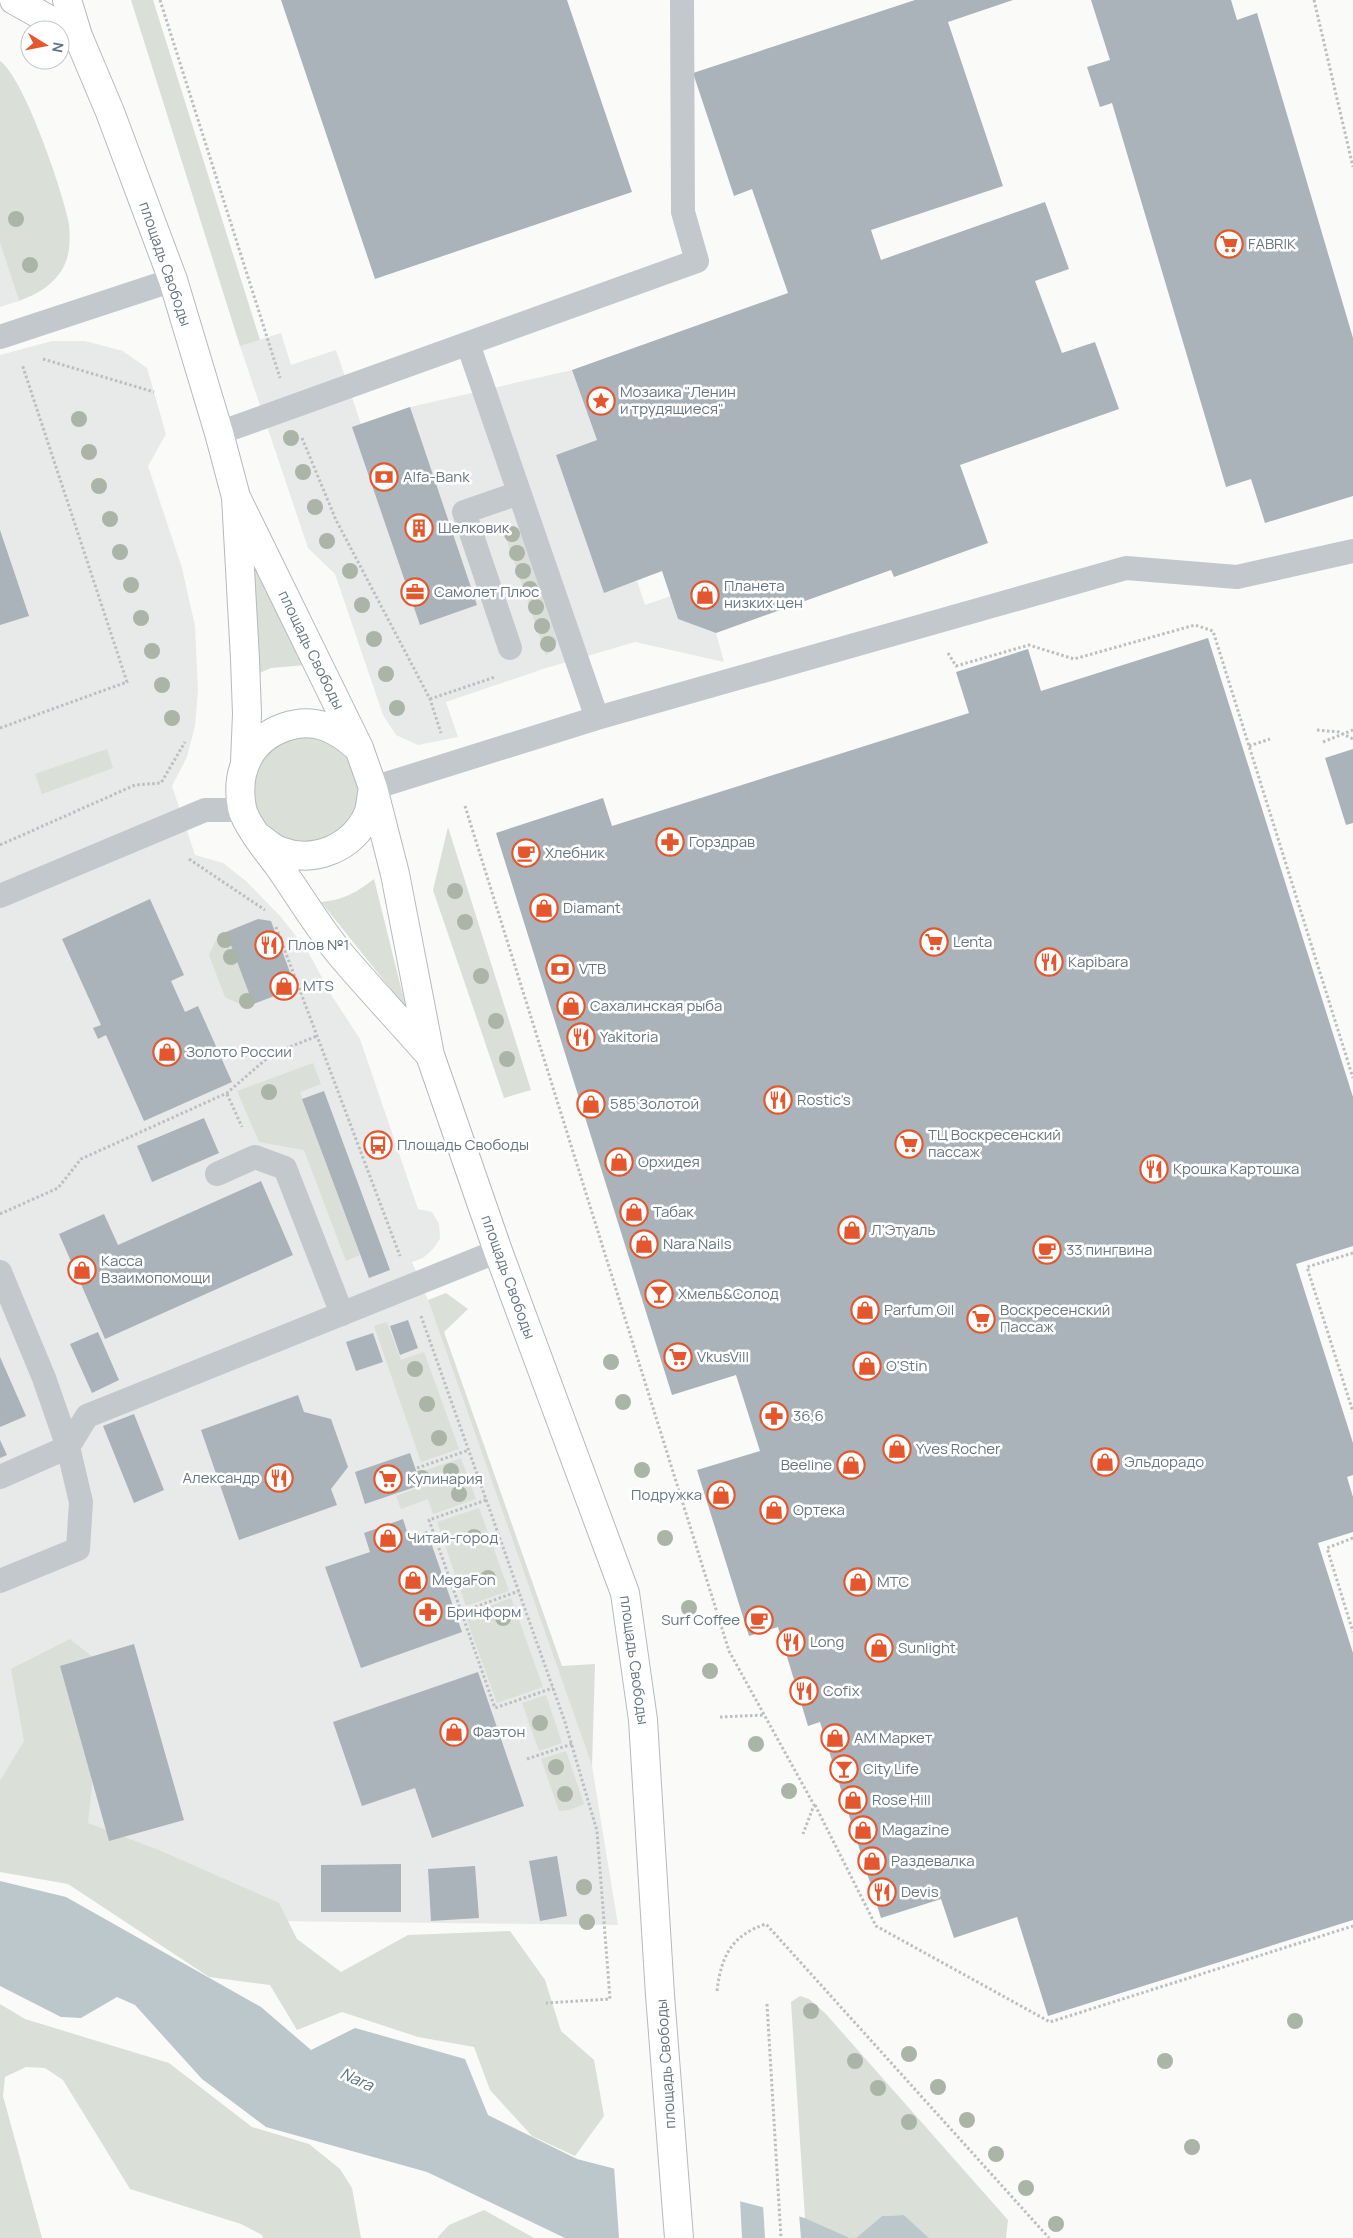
<svg xmlns="http://www.w3.org/2000/svg" width="1353" height="2238" viewBox="0 0 1353 2238" font-family="Manrope,sans-serif">
	<style>
		.built { fill: #e8e9e9 }
		.green { fill: #dadfd7 }
		.water { fill: #bbc7cb }
		.pier { fill: #fafaf8 }
		.building { fill: #aab3b9 }
		.lines { fill: none; stroke-linecap: round; stroke-linejoin: round }
		.secondary-casing { stroke: #b3babf; stroke-width: 30 }
		.path { stroke: #bbbfc2; stroke-width: 3; stroke-dasharray: 2.5 2.5; stroke-linecap: butt }
		.lane { stroke: #c3c8cc; stroke-width: 24 }
		.secondary { stroke: #fff; stroke-width: 28 }
		.tree { fill: #aab4a7 }
		.labels { text-anchor: middle; stroke-width: 5; stroke-linejoin: round; paint-order: stroke }
		.poi-label { font-size: 15px; fill: #657683; stroke: #fff; text-anchor: start }
		.street-label { font-size: 15px; fill: #657683; stroke: #fff }
		.water-label { font-size: 16px; font-style: italic; fill: #60757c; stroke: #fff }
	</style>
	<rect width="100%" height="100%" fill="#fafaf8"/>
	<path class="built" d="M0,243L19,301L0,307Z
		M281,333L291,365L336,350L361,424L410,407L572,370L597,440L556,455L604,592L637,581L645,605L671,596L678,619L716,633L724,662L635,642L543,669L446,702L458,737L418,745L396,735L383,715L335,574L308,548L240,346Z
		M52,341H85L123,351L147,368L166,434L148,466L182,568L195,626L198,690L195,726L187,757L172,786L195,855L223,863L246,881L281,917L307,950L332,996L360,1039L418,1209L432,1212L439,1224L440,1239L433,1249L423,1258L412,1262L428,1300L592,1766L618,1925L268,1921L0,1814V355Z"/>
	<path class="green" d="M131,0H153L260,340L240,346Z
		M0,61C24,78 61,187 68,219C70,227 70,241 69,249C65,278 43,292 19,301L0,243Z
		M503,529H513L521,532L557,641L554,649L546,655Z
		M251,553L306,665L271,668L255,675Z
		M253 789a53 53 0 1 1 106 0a53 53 0 1 1-106 0Z
		M107,749L113,768L42,794L35,774Z
		M448,827L531,1090L504,1098L433,890Z
		M374,879L406,1008L321,902C344,900 355,893 374,879Z
		M226,932L253,1004L246,1007L225,997L209,955L219,934Z
		M313,1063L321,1084L300,1092L360,1255L346,1261L304,1150L259,1142L237,1091Z
		M446,1293L468,1309L444,1332L562,1666L595,1664L592,1766L428,1300Z
		M387,1322L401,1360L424,1352L459,1449L421,1462L374,1326Z
		M461,1458L476,1499L433,1514L428,1499L401,1509L396,1496L428,1484L424,1471Z
		M479,1508L509,1591L466,1606L437,1522Z
		M511,1598L543,1687L497,1703L465,1615Z
		M70,1639L109,1670L97,1739L88,1823L161,1851L279,1903L297,1939L341,1972L408,1935L510,1931L545,1980L561,2031L594,2060L604,2116L575,2156L532,2136L490,2090L474,2047L418,2037L342,2012L297,2030L270,1985L209,1977L68,1884L0,1872V1781L24,1741L11,1669Z
		M546,1695L562,1743L539,1751L522,1703Z
		M566,1751L584,1804L570,1810L559,1811L541,1759Z
		M800,1996L809,1999L825,2013L1008,2220L1006,2238H929L904,2215L882,2216L856,2238H850L805,2218L791,2002Z
		M0,2004L25,2019L169,2063L252,2127L309,2144L340,2169L352,2188L361,2238H263L262,2235L241,2224L130,2189L63,2080L45,2068L26,2067L5,2077L3,2096L42,2238H0Z
		M484,2210L534,2238H437L449,2225Z"/>
	<path class="water" d="M0,1881L66,1897L261,2007L311,2050L355,2028L465,2059L488,2115L577,2159L805,2218L850,2238H565L427,2172L266,2127L202,2079L135,2005L117,1997L81,2018L61,2017L0,1986Z
		M904,2215L929,2238H856L882,2216Z"/>
	<path class="pier" d="M614,2166L740,2199L742,2238H619Z
		M763,2205L799,2214L801,2238H765Z"/>
	<path class="building" d="M281,0H567L632,192L375,279Z
		M915,0H1013L948,22L1003,186L871,230L881,260L1045,202L1069,269L1035,281L1062,353L1095,342L1119,409L960,465L988,543L894,577L891,570L716,633L678,619L662,571L604,593L556,455L597,440L572,370L788,293L752,189L734,196L693,73Z
		M1091,0H1231L1237,20L1257,13L1353,338V496L1265,523L1251,479L1226,487L1112,103L1100,107L1087,67L1110,60Z
		M410,407L477,605L420,625L352,427Z
		M0,530L29,616L0,625Z
		M1208,638L1353,1097V1246L1296,1264L1353,1443V1475L1347,1477L1353,1497V1532L1318,1543L1353,1653V1920L1048,2016L1017,1917L954,1938L941,1899L881,1918L820,1722L808,1726L778,1627L749,1636L697,1470L760,1451L736,1375L672,1395L496,833L603,798L612,826L969,713L956,672L1028,649L1041,691Z
		M1353,749V823L1346,825L1325,758Z
		M150,899L184,975L171,981L185,1012L198,1006L232,1082L144,1121L106,1035L98,1039L93,1028L101,1025L62,939Z
		M258,919L271,921L294,983L285,992L253,1004L226,932Z
		M324,1091L390,1270L369,1278L302,1099Z
		M204,1118L219,1153L152,1182L137,1146Z
		M261,1181L293,1255L105,1339L59,1234L104,1214L118,1245Z
		M408,1320L418,1348L400,1355L390,1326Z
		M98,1332L119,1380L92,1393L70,1344Z
		M373,1333L383,1362L356,1371L346,1342Z
		M0,1357L26,1416L0,1427Z
		M298,1395L304,1412L331,1419L348,1467L331,1489L337,1505L239,1540L201,1430Z
		M134,1414L164,1490L134,1503L103,1426Z
		M0,1440L7,1455L0,1458Z
		M410,1453L421,1485L365,1504L355,1472Z
		M403,1519L409,1538L427,1531L462,1632L361,1668L325,1567L370,1552L364,1533Z
		M134,1644L184,1820L109,1841L60,1666Z
		M478,1672L524,1806L432,1838L415,1788L362,1806L333,1722Z
		M557,1856L567,1916L540,1921L529,1861Z
		M401,1864V1912H321V1865Z
		M475,1866L479,1918L431,1921L428,1869Z"/>
	<g class="lines">
		<g class="secondary-casing">
			<path id="secondary" d="M14,0L78,36
				M67,0L78,36L110,112L173,280L219,433L236,497L245,659L247,714L245,762
				M236,497L359,748L373,788L395,874L430,1055L498,1251L625,1593L643,1720L660,1995L679,2238
				M357,747C336,728 314,717 285,727C250,739 235,771 242,808C245,823 268,852 278,865C299,895 318,927 341,955C370,989 400,1021 429,1054
				M260,838C266,842 273,849 280,851C314,864 353,848 368,814C371,807 371,796 373,788"/>
		</g>
		<path class="path" d="M160,0L280,378
			M1314,0L1353,167
			M43,359L154,392
			M302,438L336,520L430,699L441,733
			M948,653L956,666L1029,645L1074,659L1195,625L1213,631L1353,1078
			M430,699L495,677
			M0,728L127,682L22,364
			M1317,730L1339,732L1353,739
			M1323,742L1353,730
			M1249,746L1270,739
			M465,806L729,1651L814,1805L803,1834
			M0,845L135,785L161,783L185,742
			M189,859L265,910
			M276,927L400,1256
			M227,1094L242,1127
			M0,1214L58,1188L81,1159L227,1093L272,1054L317,1036
			M1353,1253L1307,1267L1353,1412
			M421,1316L565,1722L597,1831L610,1999L546,2003
			M417,1468L469,1450
			M486,1500L429,1520L495,1708L553,1688
			M1353,1538L1327,1548L1353,1632
			M461,1612L519,1591
			M720,1717L764,1715
			M527,1759L572,1744
			M815,1805L876,1926L1050,2022L1353,1926
			M717,1991C721,1956 732,1935 766,1924L1049,2238
			M767,2004L781,2238"/>
		<path class="lane" d="M0,337L173,280
			M468,344L597,718
			M219,433L697,261L683,212L682,0
			M510,648L464,512L519,493
			M373,788L597,718L1126,568L1237,577L1353,551
			M0,896L205,810H242
			M217,1174L255,1157L285,1168L342,1314
			M0,1272L44,1378L68,1447L81,1502L78,1549L0,1581
			M0,1477L68,1447L87,1416L498,1251"/>
		<use href="#secondary" class="secondary"/>
	</g>
	<g class="tree">
		<circle cx="16" cy="219" r="8"/>
		<circle cx="30" cy="265" r="8"/>
		<circle cx="79" cy="419" r="8"/>
		<circle cx="291" cy="438" r="8"/>
		<circle cx="89" cy="452" r="8"/>
		<circle cx="303" cy="472" r="8"/>
		<circle cx="99" cy="486" r="8"/>
		<circle cx="315" cy="507" r="8"/>
		<circle cx="110" cy="519" r="8"/>
		<circle cx="512" cy="534" r="8"/>
		<circle cx="327" cy="541" r="8"/>
		<circle cx="120" cy="552" r="8"/>
		<circle cx="517" cy="553" r="8"/>
		<circle cx="350" cy="571" r="8"/>
		<circle cx="523" cy="571" r="8"/>
		<circle cx="131" cy="585" r="8"/>
		<circle cx="530" cy="589" r="8"/>
		<circle cx="362" cy="605" r="8"/>
		<circle cx="536" cy="607" r="8"/>
		<circle cx="141" cy="618" r="8"/>
		<circle cx="542" cy="626" r="8"/>
		<circle cx="374" cy="639" r="8"/>
		<circle cx="548" cy="644" r="8"/>
		<circle cx="152" cy="651" r="8"/>
		<circle cx="386" cy="674" r="8"/>
		<circle cx="162" cy="685" r="8"/>
		<circle cx="397" cy="708" r="8"/>
		<circle cx="172" cy="718" r="8"/>
		<circle cx="455" cy="891" r="8"/>
		<circle cx="465" cy="922" r="8"/>
		<circle cx="225" cy="940" r="8"/>
		<circle cx="231" cy="957" r="8"/>
		<circle cx="481" cy="976" r="8"/>
		<circle cx="247" cy="1001" r="8"/>
		<circle cx="496" cy="1021" r="8"/>
		<circle cx="507" cy="1059" r="8"/>
		<circle cx="269" cy="1092" r="8"/>
		<circle cx="611" cy="1362" r="8"/>
		<circle cx="415" cy="1369" r="8"/>
		<circle cx="623" cy="1402" r="8"/>
		<circle cx="427" cy="1404" r="8"/>
		<circle cx="439" cy="1438" r="8"/>
		<circle cx="642" cy="1470" r="8"/>
		<circle cx="451" cy="1471" r="8"/>
		<circle cx="422" cy="1478" r="8"/>
		<circle cx="459" cy="1494" r="8"/>
		<circle cx="474" cy="1537" r="8"/>
		<circle cx="665" cy="1538" r="8"/>
		<circle cx="488" cy="1578" r="8"/>
		<circle cx="689" cy="1608" r="8"/>
		<circle cx="503" cy="1618" r="8"/>
		<circle cx="710" cy="1671" r="8"/>
		<circle cx="540" cy="1723" r="8"/>
		<circle cx="756" cy="1744" r="8"/>
		<circle cx="556" cy="1767" r="8"/>
		<circle cx="789" cy="1791" r="8"/>
		<circle cx="565" cy="1794" r="8"/>
		<circle cx="584" cy="1887" r="8"/>
		<circle cx="587" cy="1922" r="8"/>
		<circle cx="811" cy="2011" r="8"/>
		<circle cx="1295" cy="2021" r="8"/>
		<circle cx="909" cy="2054" r="8"/>
		<circle cx="855" cy="2061" r="8"/>
		<circle cx="1165" cy="2061" r="8"/>
		<circle cx="938" cy="2087" r="8"/>
		<circle cx="878" cy="2088" r="8"/>
		<circle cx="967" cy="2120" r="8"/>
		<circle cx="909" cy="2122" r="8"/>
		<circle cx="1192" cy="2147" r="8"/>
		<circle cx="996" cy="2154" r="8"/>
		<circle cx="1026" cy="2188" r="8"/>
		<circle cx="1056" cy="2224" r="8"/>
	</g>
	<defs>
		<g id="supermarket-ring" transform="scale(1.4375)"><circle r="9.5" fill="#fff" stroke="#e4572e" stroke-width="1.5"/><path d="M-6-5.5h2.5l.6 2H6L4.5 2H-2.5L-4.4-4H-6ZM-1.5 3.2a1.3 1.3 0 1 0 .1 0ZM3 3.2a1.3 1.3 0 1 0 .1 0Z" fill="#e4572e"/></g>
		<g id="sight-ring" transform="scale(1.4375)"><circle r="9.5" fill="#fff" stroke="#e4572e" stroke-width="1.5"/><path d="M0-6L1.8-2.2L6-1.7L2.9 1.2L3.7 5.4L0 3.3L-3.7 5.4L-2.9 1.2L-6-1.7L-1.8-2.2Z" fill="#e4572e"/></g>
		<g id="bank-ring" transform="scale(1.4375)"><circle r="9.5" fill="#fff" stroke="#e4572e" stroke-width="1.5"/><path d="M-6-4H6V4H-6ZM0-2.3a2.3 2.3 0 1 0 0 4.6a2.3 2.3 0 1 0 0-4.6Z" fill="#e4572e"/></g>
		<g id="building-ring" transform="scale(1.4375)"><circle r="9.5" fill="#fff" stroke="#e4572e" stroke-width="1.5"/><path d="M-4-6H4V6H1V3H-1V6H-4ZM-2.5-4.3h1.7v1.8h-1.7ZM.8-4.3h1.7v1.8H.8ZM-2.5-1h1.7V.8h-1.7ZM.8-1h1.7V.8H.8Z" fill="#e4572e"/></g>
		<g id="office-ring" transform="scale(1.4375)"><circle r="9.5" fill="#fff" stroke="#e4572e" stroke-width="1.5"/><path d="M-6-3h4V-5.5h4V-3h4V5H-6ZM-1-4.5V-3h2v-1.5ZM-6 0V1H6V0Z" fill="#e4572e"/></g>
		<g id="shop-ring" transform="scale(1.4375)"><circle r="9.5" fill="#fff" stroke="#e4572e" stroke-width="1.5"/><path d="M-5-2.5h2.3a2.7 3.5 0 0 1 5.4 0H5L5.5 6h-11ZM-1.5-2.5h3a1.5 2.3 0 0 0-3 0Z" fill="#e4572e"/></g>
		<g id="pharmacy-ring" transform="scale(1.4375)"><circle r="9.5" fill="#fff" stroke="#e4572e" stroke-width="1.5"/><path d="M-2-6h4v4h4v4h-4v4h-4v-4h-4v-4h4Z" fill="#e4572e"/></g>
		<g id="cafe-ring" transform="scale(1.4375)"><circle r="9.5" fill="#fff" stroke="#e4572e" stroke-width="1.5"/><path d="M-5.5-4.5H6V0H3Q3 3.5 0 3.5H-2.5Q-5.5 3.5-5.5 0ZM3-3.2v2h1.7v-2ZM-6 4.5H4V6H-6Z" fill="#e4572e"/></g>
		<g id="restaurant-ring" transform="scale(1.4375)"><circle r="9.5" fill="#fff" stroke="#e4572e" stroke-width="1.5"/><path d="M-5-6h1v4h1v-4h1v4h1v-4h1v5L-1.5 .5V6h-2V.5L-5-1ZM5-6V6H3V1.5H1.5Q1.5-4 5-6Z" fill="#e4572e"/></g>
		<g id="bus-ring" transform="scale(1.4375)"><circle r="9.5" fill="#fff" stroke="#e4572e" stroke-width="1.5"/><path d="M-5-6H5V4H4V6H2V4H-2V6H-4V4H-5ZM-3.5-4V0h7V-4ZM-3.5 1.2v1.5H-2V1.2ZM2 1.2v1.5H3.5V1.2Z" fill="#e4572e"/></g>
		<g id="bar-ring" transform="scale(1.4375)"><circle r="9.5" fill="#fff" stroke="#e4572e" stroke-width="1.5"/><path d="M-6-5H6L.8 .8V4.5H3.5V6h-7V4.5H-.8V.8Z" fill="#e4572e"/></g>
	</defs>
	<g fill-rule="evenodd">
		<use href="#supermarket-ring" x="1229" y="244"/>
		<use href="#sight-ring" x="601" y="401"/>
		<use href="#bank-ring" x="384" y="477"/>
		<use href="#building-ring" x="419" y="528"/>
		<use href="#office-ring" x="415" y="592"/>
		<use href="#shop-ring" x="705" y="595"/>
		<use href="#pharmacy-ring" x="670" y="842"/>
		<use href="#cafe-ring" x="526" y="853"/>
		<use href="#shop-ring" x="544" y="908"/>
		<use href="#supermarket-ring" x="934" y="942"/>
		<use href="#restaurant-ring" x="269" y="945"/>
		<use href="#restaurant-ring" x="1049" y="962"/>
		<use href="#bank-ring" x="560" y="969"/>
		<use href="#shop-ring" x="284" y="986"/>
		<use href="#shop-ring" x="571" y="1006"/>
		<use href="#restaurant-ring" x="581" y="1037"/>
		<use href="#shop-ring" x="167" y="1052"/>
		<use href="#restaurant-ring" x="778" y="1100"/>
		<use href="#shop-ring" x="591" y="1104"/>
		<use href="#supermarket-ring" x="909" y="1144"/>
		<use href="#bus-ring" x="378" y="1145"/>
		<use href="#shop-ring" x="619" y="1162"/>
		<use href="#restaurant-ring" x="1154" y="1169"/>
		<use href="#shop-ring" x="634" y="1212"/>
		<use href="#shop-ring" x="852" y="1230"/>
		<use href="#shop-ring" x="644" y="1244"/>
		<use href="#cafe-ring" x="1047" y="1250"/>
		<use href="#shop-ring" x="82" y="1270"/>
		<use href="#bar-ring" x="659" y="1294"/>
		<use href="#shop-ring" x="865" y="1310"/>
		<use href="#supermarket-ring" x="981" y="1319"/>
		<use href="#supermarket-ring" x="678" y="1357"/>
		<use href="#shop-ring" x="867" y="1366"/>
		<use href="#pharmacy-ring" x="774" y="1416"/>
		<use href="#shop-ring" x="897" y="1449"/>
		<use href="#shop-ring" x="1105" y="1462"/>
		<use href="#shop-ring" x="851" y="1465"/>
		<use href="#restaurant-ring" x="279" y="1478"/>
		<use href="#supermarket-ring" x="388" y="1479"/>
		<use href="#shop-ring" x="721" y="1495"/>
		<use href="#shop-ring" x="774" y="1510"/>
		<use href="#shop-ring" x="388" y="1538"/>
		<use href="#shop-ring" x="413" y="1580"/>
		<use href="#shop-ring" x="858" y="1582"/>
		<use href="#pharmacy-ring" x="428" y="1612"/>
		<use href="#cafe-ring" x="759" y="1620"/>
		<use href="#restaurant-ring" x="791" y="1642"/>
		<use href="#shop-ring" x="879" y="1648"/>
		<use href="#restaurant-ring" x="804" y="1691"/>
		<use href="#shop-ring" x="454" y="1732"/>
		<use href="#shop-ring" x="835" y="1738"/>
		<use href="#bar-ring" x="844" y="1769"/>
		<use href="#shop-ring" x="853" y="1800"/>
		<use href="#shop-ring" x="863" y="1830"/>
		<use href="#shop-ring" x="872" y="1861"/>
		<use href="#restaurant-ring" x="882" y="1892"/>
	</g>
	<g class="labels">
		<g class="poi-label">
			<text x="1248" y="249">FABRIK</text>
			<text x="620" y="397">Мозаика "Ленин<tspan x="620" dy="17">и трудящиеся"</tspan></text>
			<text x="403" y="482">Alfa-Bank</text>
			<text x="438" y="533">Шелковик</text>
			<text x="724" y="591">Планета<tspan x="724" dy="17">низких цен</tspan></text>
			<text x="434" y="597">Самолет Плюс</text>
			<text x="689" y="847">Горздрав</text>
			<text x="545" y="858">Хлебник</text>
			<text x="563" y="913">Diamant</text>
			<text x="953" y="947">Lenta</text>
			<text x="288" y="950">Плов №1</text>
			<text x="1068" y="967">Kapibara</text>
			<text x="579" y="974">VTB</text>
			<text x="303" y="991">MTS</text>
			<text x="590" y="1011">Сахалинская рыба</text>
			<text x="600" y="1042">Yakitoria</text>
			<text x="186" y="1057">Золото России</text>
			<text x="797" y="1105">Rostic's</text>
			<text x="610" y="1109">585 Золотой</text>
			<text x="928" y="1140">ТЦ Воскресенский<tspan x="928" dy="17">пассаж</tspan></text>
			<text x="397" y="1150">Площадь Свободы</text>
			<text x="638" y="1167">Орхидея</text>
			<text x="1173" y="1174">Крошка Картошка</text>
			<text x="653" y="1217">Табак</text>
			<text x="871" y="1235">Л’Этуаль</text>
			<text x="663" y="1249">Nara Nails</text>
			<text x="1066" y="1255">33 пингвина</text>
			<text x="101" y="1266">Касса<tspan x="101" dy="17">Взаимопомощи</tspan></text>
			<text x="678" y="1299">Хмель&amp;Солод</text>
			<text x="884" y="1315">Parfum Oil</text>
			<text x="1000" y="1315">Воскресенский<tspan x="1000" dy="17">Пассаж</tspan></text>
			<text x="697" y="1362">VkusVill</text>
			<text x="886" y="1371">O'Stin</text>
			<text x="793" y="1421">36,6</text>
			<text x="916" y="1454">Yves Rocher</text>
			<text x="1124" y="1467">Эльдорадо</text>
			<text x="832" y="1470" text-anchor="end">Beeline</text>
			<text x="260" y="1483" text-anchor="end">Александр</text>
			<text x="407" y="1484">Кулинария</text>
			<text x="702" y="1500" text-anchor="end">Подружка</text>
			<text x="793" y="1515">Ортека</text>
			<text x="407" y="1543">Читай-город</text>
			<text x="432" y="1585">MegaFon</text>
			<text x="877" y="1587">МТС</text>
			<text x="447" y="1617">Бринформ</text>
			<text x="740" y="1625" text-anchor="end">Surf Coffee</text>
			<text x="810" y="1647">Long</text>
			<text x="898" y="1653">Sunlight</text>
			<text x="823" y="1696">Cofix</text>
			<text x="473" y="1737">Фаэтон</text>
			<text x="854" y="1743">АМ Маркет</text>
			<text x="863" y="1774">City Life</text>
			<text x="872" y="1805">Rose Hill</text>
			<text x="882" y="1835">Magazine</text>
			<text x="891" y="1866">Раздевалка</text>
			<text x="901" y="1897">Devis</text>
		</g>
		<g class="street-label">
			<text transform="translate(165 264) rotate(71)" y="5">площадь Свободы</text>
			<text transform="translate(311 650) rotate(64)" y="5">площадь Свободы</text>
			<text transform="translate(508 1277) rotate(70)" y="5">площадь Свободы</text>
			<text transform="translate(634 1660) rotate(82)" y="5">площадь Свободы</text>
			<text transform="translate(666 2064) rotate(-94)" y="5">площадь Свободы</text>
		</g>
		<g class="water-label">
			<text transform="translate(357 2079) rotate(24)" y="6">Nara</text>
		</g>
	</g>
	<g transform="translate(45 45) rotate(100)"><circle r="24" fill="#ffffff" stroke="#c1c8cd"/>
	<path d="M0-4L9 19L0 12L-9 19Z" fill="#e4572e"/>
	<text y="-8" font-size="14" font-weight="bold" text-anchor="middle" fill="#657683">N</text>
	</g>
</svg>
